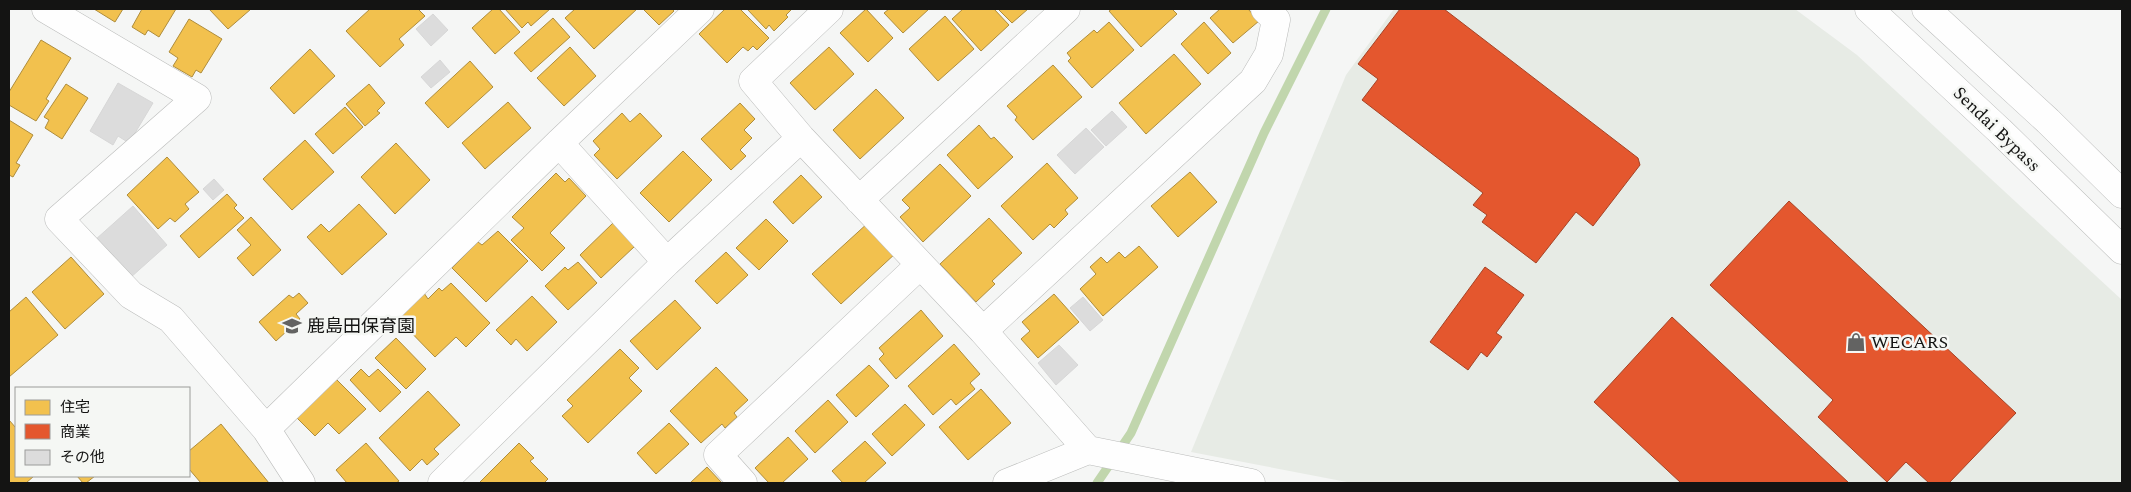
<svg xmlns="http://www.w3.org/2000/svg" width="2131" height="492" viewBox="0 0 2131 492" font-family="Spectral,'Noto Sans JP',serif">
	<style>
		.built { fill: #e7ebe5 }
		.homes { fill: #f2c14e; stroke: #af8d3c }
		.shops { fill: #e4572e; stroke: #a64326 }
		.lines { fill: none; stroke-linecap: round; stroke-linejoin: round }
		.stream { stroke: #c1d6ad; stroke-width: 9 }
		.building { fill: #dcdcdc; stroke: #d7d7d7 }
		.minor-casing { stroke: #bbbcbb; stroke-width: 29 }
		.trunk-casing { stroke: #bbbcbb; stroke-width: 29 }
		.minor { stroke: #fefefe; stroke-width: 28 }
		.trunk { stroke: #fefefe; stroke-width: 28 }
		.labels { text-anchor: middle; stroke-width: 5; stroke-linejoin: round; paint-order: stroke }
		.street-label { font-size: 18px; fill: #141413; stroke: #f5f7f4 }
		.poi-label { font-size: 18px; fill: #141413; stroke: #f5f7f4; text-anchor: start }
	</style>
	<rect width="100%" height="100%" fill="#f5f6f5"/>
	<path class="built" d="M1394,9H1795L1857,55L2122,300V483H1352L1191,452L1346,75Z"/>
	<path class="homes" d="M94,9H123L115,22Z
		M142,9H176L159,37L148,30L145,35L132,27Z
		M209,9H251L228,29Z
		M370,9H418L425,16L399,39L404,45L380,67L346,31Z
		M493,9H499L520,32L495,54L472,28Z
		M505,9H550L531,26L528,22L522,28Z
		M575,9H637L594,49L565,18Z
		M643,9H672L674,11L659,25Z
		M725,9H740L769,38L757,50L753,46L748,51L743,47L727,63L699,34Z
		M747,9H792L786,15L788,17L774,31L769,25L766,29Z
		M866,9L893,38L868,62L840,33Z
		M889,9H929L903,33L884,13Z
		M963,9H994L1009,25L981,51L952,19Z
		M998,9H1028L1012,23Z
		M1112,9H1172L1177,14L1141,47L1109,11Z
		M1220,9H1248L1259,21L1233,43L1210,18Z
		M945,16L974,49L938,81L909,49Z
		M553,18L570,37L531,72L514,53Z
		M189,19L222,39L201,73L196,70L192,77L173,66L178,58L169,52Z
		M1109,22L1134,50L1092,88L1068,61L1071,58L1067,53L1094,30L1097,33Z
		M1204,22L1231,53L1208,74L1181,44Z
		M41,40L71,58L46,99L49,101L36,121L9,105V92Z
		M570,47L596,76L564,106L537,78Z
		M829,47L854,74L815,110L790,83Z
		M310,49L335,76L294,114L270,88Z
		M1174,54L1201,84L1146,134L1119,103Z
		M470,61L493,87L448,128L425,103Z
		M1053,65L1082,97L1033,140L1015,120L1017,117L1007,106Z
		M66,84L88,98L62,139L45,128L49,120L44,117Z
		M369,84L385,103L377,111L380,113L365,126L346,104Z
		M876,89L904,118L860,159L833,130Z
		M508,102L531,128L485,169L462,143Z
		M740,103L755,119L744,130L752,138L740,150L746,156L731,170L701,139Z
		M345,107L363,127L333,154L315,134Z
		M622,113L630,122L640,113L662,136L617,179L594,155L600,149L593,141Z
		M9,120L33,135L16,163L20,165L13,177L9,175Z
		M979,125L991,139L994,137L1013,157L978,189L947,155Z
		M305,140L334,172L292,210L263,179Z
		M396,143L430,180L395,214L361,177Z
		M683,151L712,180L669,222L640,193Z
		M167,157L199,192L185,204L189,209L175,222L170,218L158,229L127,195Z
		M1047,163L1078,198L1065,210L1068,214L1054,228L1050,224L1033,240L1001,206Z
		M940,164L971,196L923,242L900,217L910,208L902,200Z
		M1190,172L1217,202L1178,237L1151,206Z
		M556,173L565,182L569,178L586,196L550,233L565,248L542,271L511,240L524,228L512,217Z
		M801,175L822,197L793,224L773,202Z
		M227,194L237,205L234,208L244,218L199,258L180,236Z
		M359,204L387,234L342,275L307,237L321,224L329,232Z
		M251,217L281,250L253,276L237,258L251,245L237,230Z
		M989,218L1022,253L992,281L995,284L976,302L940,264Z
		M766,219L788,241L759,270L736,248Z
		M869,222L897,252L841,304L812,274Z
		M613,223L635,246L601,278L580,255Z
		M498,231L528,261L486,302L452,268L478,242L482,245Z
		M1139,246L1158,267L1103,316L1080,289L1096,274L1090,267L1101,257L1107,263L1119,252L1125,258Z
		M726,252L748,275L717,304L695,281Z
		M71,257L104,294L65,329L32,292Z
		M578,262L597,283L568,310L545,286L565,267L568,270Z
		M451,283L490,323L466,347L456,337L435,357L398,319L424,293L428,299L439,288L442,291Z
		M299,293L308,303L296,314L300,319L276,341L259,322L289,295L293,298Z
		M1054,294L1079,322L1038,358L1021,339L1030,331L1022,322Z
		M532,296L557,322L527,351L516,339L511,345L496,330Z
		M26,297L58,335L9,377V312Z
		M675,300L701,328L657,370L630,341Z
		M921,310L943,336L896,379L879,359L884,354L879,348Z
		M396,338L426,369L406,389L375,358Z
		M954,344L980,374L970,383L975,389L956,405L951,399L933,415L908,386Z
		M620,349L639,368L629,378L642,391L588,443L562,416L573,406L567,400Z
		M869,365L889,386L856,417L836,395Z
		M716,367L748,400L734,413L737,417L725,428L722,424L701,443L670,411Z
		M361,369L369,377L378,369L401,392L380,412L350,380Z
		M336,379L366,409L339,434L328,423L315,436L297,418Z
		M981,389L1011,423L968,460L939,427Z
		M428,391L460,425L434,449L439,454L427,465L422,459L410,471L379,438Z
		M828,400L848,422L815,453L795,431Z
		M905,404L925,425L892,456L872,434Z
		M9,420L16,428V476H34L26,483H9Z
		M669,423L689,444L656,474L637,453Z
		M221,424L269,483H201L189,469V451Z
		M788,437L808,459L782,483H769L755,468Z
		M865,441L886,463L864,483H843L832,471Z
		M366,443L399,481L396,483H347L336,470Z
		M519,443L534,458L530,461L548,479L544,483H479Z
		M707,467L722,483H690Z
		M77,476H95L86,483H83Z"/>
	<path class="shops" d="M1400,9H1444L1638,158L1640,165L1593,226L1576,212L1536,263L1482,222L1487,215L1473,205L1483,193L1362,100L1378,79L1358,64Z
		M1789,201L2016,413L1949,483H1929L1906,462L1887,482L1818,417L1833,400L1710,285Z
		M1485,267L1524,295L1496,333L1502,337L1487,357L1481,352L1468,370L1430,342Z
		M1672,317L1849,483H1681L1594,402Z"/>
	<g class="lines">
		<path class="stream" d="M1097,483L1131,433L1264,133L1326,9"/>
	</g>
	<path class="building" d="M433,14L448,30L431,46L416,29Z
		M440,60L450,72L431,88L421,77Z
		M118,83L153,103L129,143L118,136L113,145L90,131Z
		M1112,111L1127,127L1106,146L1091,130Z
		M1086,128L1104,147L1075,174L1057,155Z
		M214,179L224,190L213,200L203,189Z
		M133,206L167,245L130,278L95,240Z
		M1083,297L1103,320L1090,331L1070,308Z
		M1059,345L1078,365L1056,385L1038,363Z"/>
	<g class="lines">
		<g class="minor-casing">
			<path id="minor" d="M46,9L197,98L59,219L131,295L171,319L266,429L301,483
				M829,9L753,81L801,138L983,331L1088,450
				M559,143L667,262
				M859,200L1066,9
				M983,331L1253,81L1269,54L1276,20L1265,9
				M266,429L559,143L700,9
				M442,483L667,262L801,138
				M743,483L718,455L920,265
				M1007,483L1088,450L1251,483"/>
		</g>
		<g class="trunk-casing">
			<path id="trunk" d="M1869,9L2000,131L2122,250
				M1926,9L2048,121L2122,194"/>
		</g>
		<use href="#minor" class="minor"/>
		<use href="#trunk" class="trunk"/>
	</g>
	<defs>
		<g id="school-bare" transform="scale(1.5)"><path d="M0-5L7-2L0 1L-7-2ZM-4 1L0 2.5L4 1V4Q0 6-4 4Z" fill="#636362" stroke="#f5f7f4" stroke-width="2.5" paint-order="stroke"/></g>
		<g id="shop-bare" transform="scale(1.5)"><path d="M-5-2.5h2.3a2.7 3.5 0 0 1 5.4 0H5L5.5 6h-11ZM-1.5-2.5h3a1.5 2.3 0 0 0-3 0Z" fill="#636362" stroke="#f5f7f4" stroke-width="2.5" paint-order="stroke"/></g>
	</defs>
	<g fill-rule="evenodd">
		<use href="#school-bare" x="292" y="326"/>
		<use href="#shop-bare" x="1856" y="342"/>
	</g>
	<g class="labels">
		<g class="street-label">
			<text transform="translate(1997 129) rotate(44)" y="6">Sendai Bypass</text>
		</g>
		<g class="poi-label">
			<text x="307" y="332">鹿島田保育園</text>
			<text x="1871" y="348">WECARS</text>
		</g>
	</g>
	<rect width="2131" height="492" fill="none" stroke="#141413" stroke-width="20"/>
	<rect x="15" y="387" width="175" height="90" fill="#f5f7f4" stroke="#9b9c9a"/>
	<rect x="25" y="400" width="25" height="15" fill="#f2c14e" stroke="#9b9c9a"/>
	<text x="60" y="412" font-size="15" fill="#141413">住宅</text>
	<rect x="25" y="424" width="25" height="15" fill="#e4572e" stroke="#9b9c9a"/>
	<text x="60" y="437" font-size="15" fill="#141413">商業</text>
	<rect x="25" y="450" width="25" height="15" fill="#dcdcdc" stroke="#9b9c9a"/>
	<text x="60" y="462" font-size="15" fill="#141413">その他</text>
</svg>
